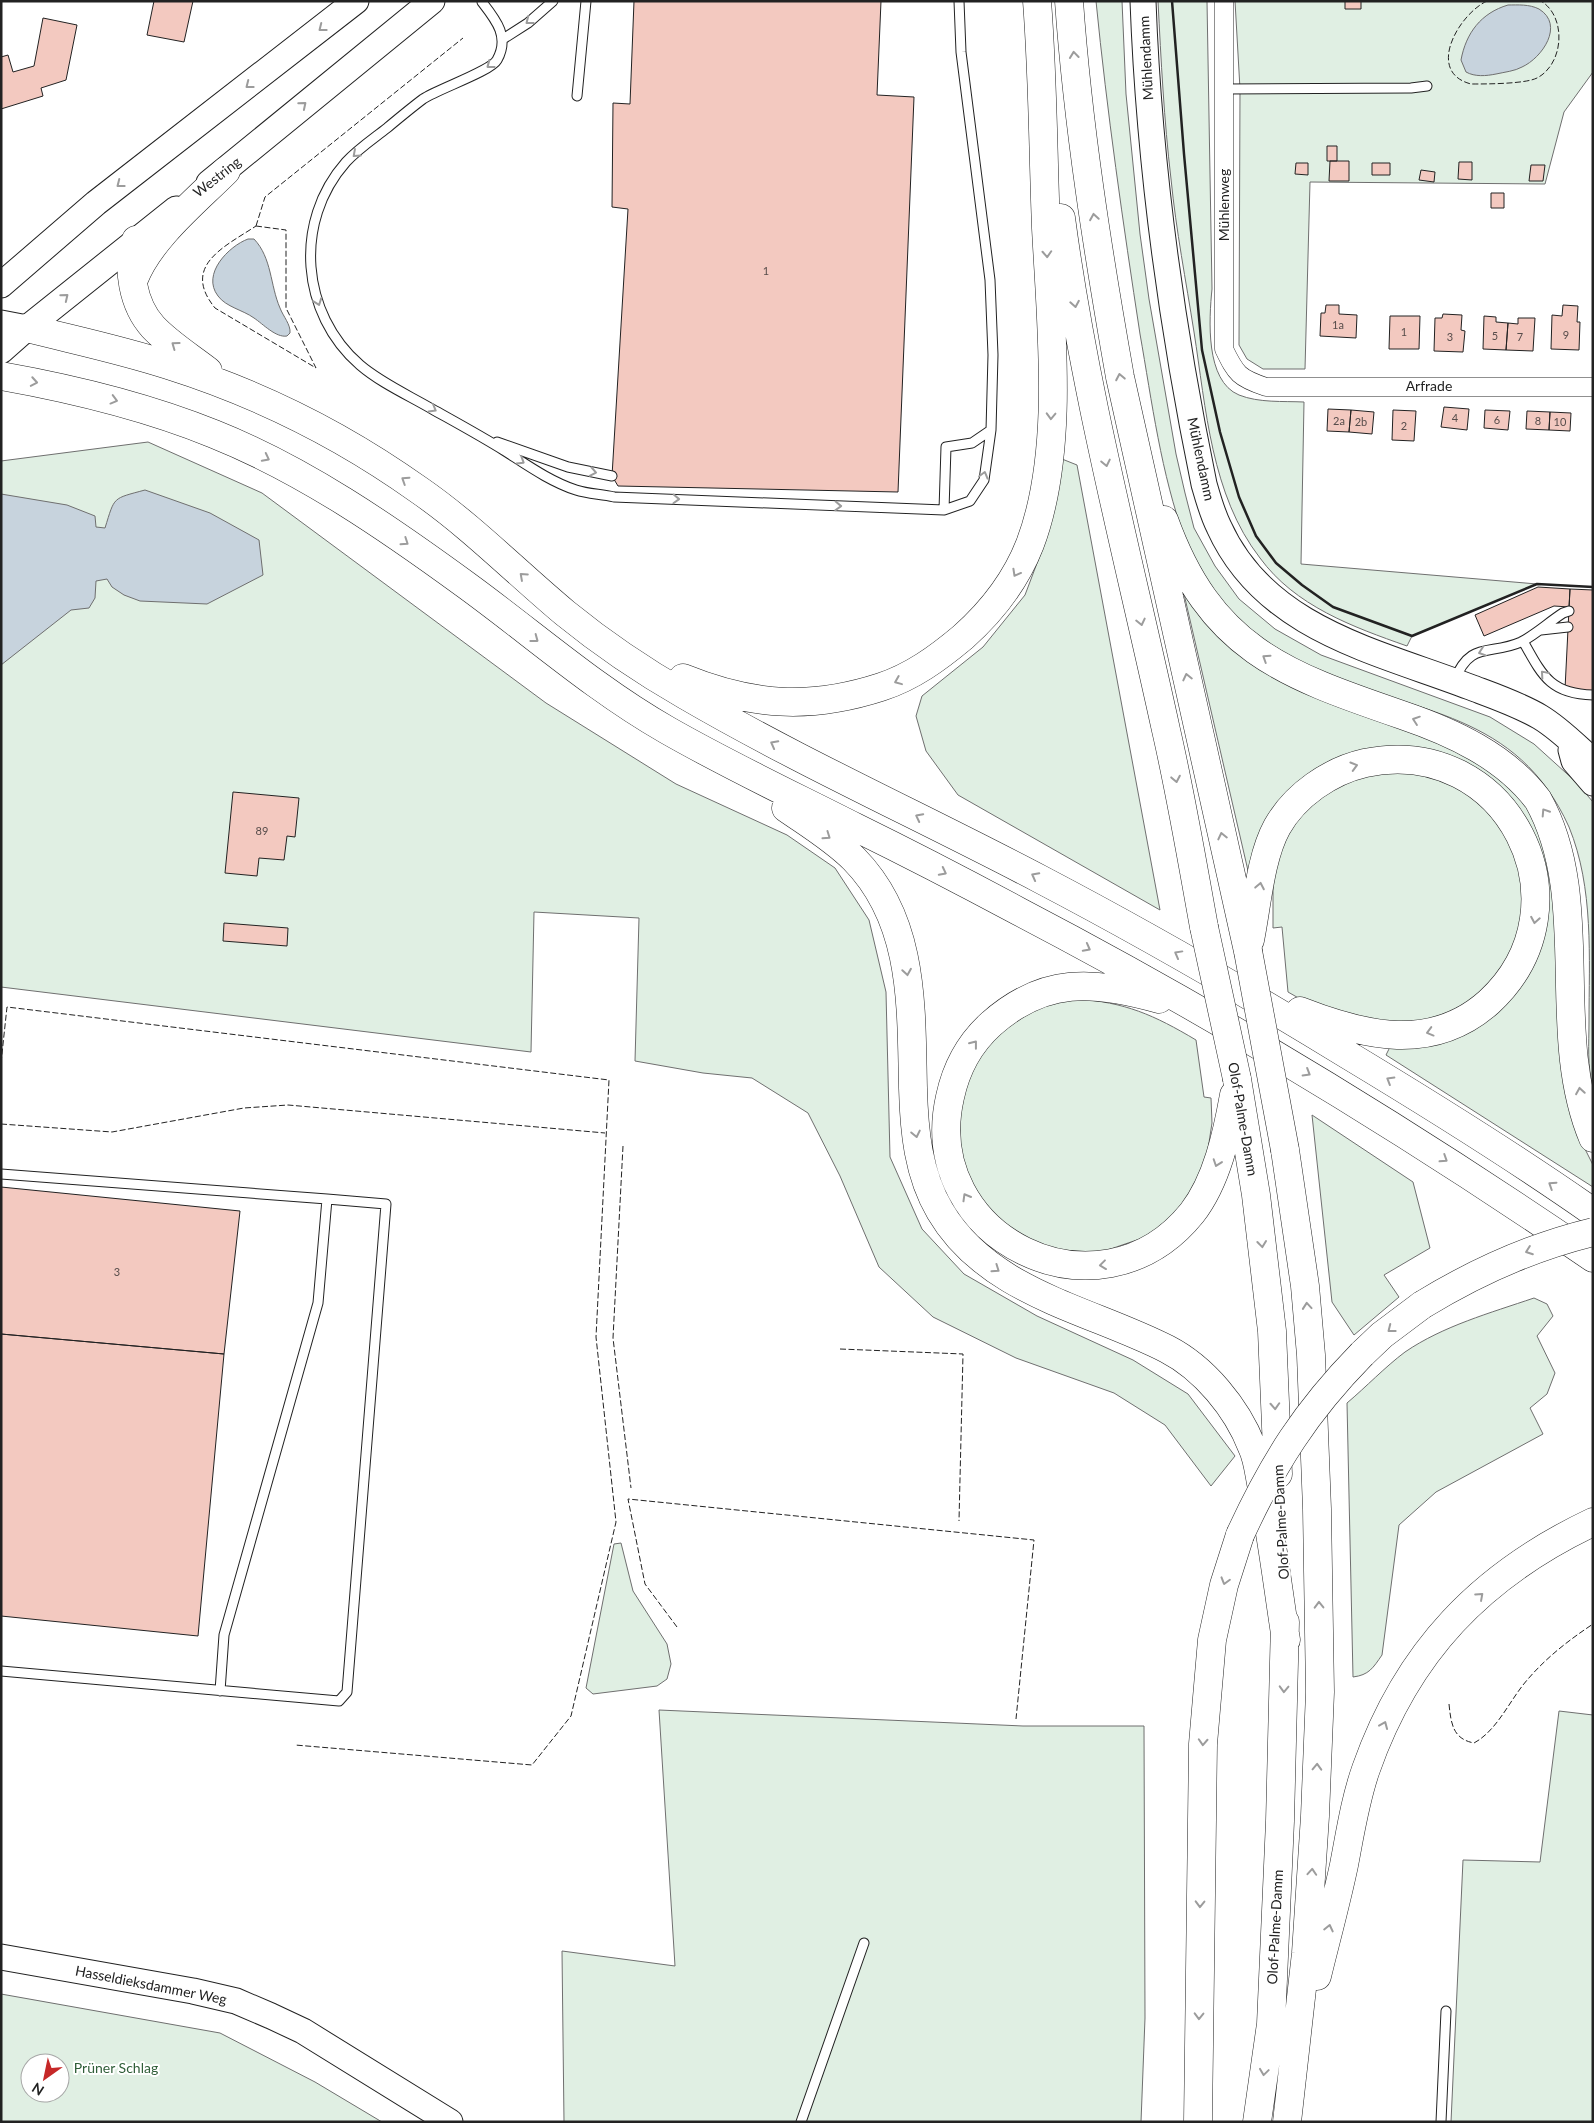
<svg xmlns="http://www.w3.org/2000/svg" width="1594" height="2123" viewBox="0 0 1594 2123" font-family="Lato,sans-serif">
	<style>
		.green { fill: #e0efe3; stroke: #6f6f6f; fill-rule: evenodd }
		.water { fill: #c7d3dd; stroke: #6f6f6f }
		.building { fill: #f3c9c0; stroke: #222 }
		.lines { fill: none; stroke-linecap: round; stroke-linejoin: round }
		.lane-casing { stroke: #222; stroke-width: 11 }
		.street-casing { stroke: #222; stroke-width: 19 }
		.secondary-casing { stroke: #222; stroke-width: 27 }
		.highway-casing { stroke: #222; stroke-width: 29 }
		.lane { stroke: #fff; stroke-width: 9 }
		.street { stroke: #fff; stroke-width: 18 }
		.secondary { stroke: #fff; stroke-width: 25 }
		.highway { stroke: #fff; stroke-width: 28 }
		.highway-bridge-casing { stroke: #222; stroke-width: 29; stroke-linecap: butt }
		.highway-bridge { stroke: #fff; stroke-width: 28 }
		.fence { stroke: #222; stroke-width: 1; stroke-dasharray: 6 2.5; stroke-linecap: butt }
		.wall { stroke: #222; stroke-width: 2.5 }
		.oneway { stroke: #9c9c9c }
		.labels { text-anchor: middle; stroke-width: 4; stroke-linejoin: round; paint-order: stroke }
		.number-label { font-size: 11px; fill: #564c4a }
		.street-label { font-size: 14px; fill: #222; stroke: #fff }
		.park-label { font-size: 14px; fill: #2f5e38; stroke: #fff }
	</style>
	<rect width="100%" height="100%" fill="#fff"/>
	<path class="green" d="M1096,1H1122L1126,94L1140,234L1149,299L1176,454L1185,493L1194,528L1215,566L1239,599L1275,629L1321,655L1490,717L1534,744L1576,782L1593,802V1087C1587,1067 1589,1043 1589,1022C1589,958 1594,888 1569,827C1517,712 1417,714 1316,671C1304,666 1293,658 1282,651C1271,644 1258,638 1248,630C1221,608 1197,572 1185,539C1161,474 1152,402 1140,334C1123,223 1107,112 1096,1Z
		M1158,1H1207L1212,289C1209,319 1205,381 1239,395C1259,403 1283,401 1304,402L1301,564L1537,584L1412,636L1407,646C1353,627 1295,606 1260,558C1211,495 1206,408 1194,332C1186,281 1176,230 1171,179C1164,120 1161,60 1158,1Z
		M1235,1H1593V72L1564,112L1545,184L1310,182L1305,369H1263L1247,359L1239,345L1240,89Z
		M148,442L262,493L546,703L676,784L787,835L835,868L869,920L886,992L890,1157L922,1229L964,1274L1037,1316L1133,1360L1188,1394L1235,1456L1211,1486L1165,1425L1114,1393L1016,1358L933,1317L879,1267L840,1176L808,1113L752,1078L703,1073L635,1061L639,918L534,912L531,1052L1,987V461Z
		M1062,459L1077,465L1160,910L958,795L926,751L916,716L922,696L983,647L1025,595L1042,550Z
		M1188,593L1197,607L1435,736L1506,779L1544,827L1584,1147L1593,1165V1187L1386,1055L1391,1045L1452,1035L1545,920L1477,774L1328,770L1249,875L1184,594Z
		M1424,771L1474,794L1518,850L1526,920L1498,982L1449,1020L1397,1028L1302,1000L1288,992L1282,927L1273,928V875L1285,834L1319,796L1357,775Z
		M1076,999C1125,1002 1154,1015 1196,1040L1204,1097L1211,1098L1212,1123L1204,1175L1163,1231L1093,1255L1037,1249L996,1219L962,1171L958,1095L983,1048L1024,1014L1049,1004Z
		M1312,1115L1413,1182L1430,1248L1384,1275L1399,1297L1354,1335L1332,1302Z
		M1534,1298L1547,1304L1553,1316L1537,1336L1555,1373L1547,1394L1530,1408L1543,1434L1436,1492L1399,1525L1382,1655C1373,1668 1369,1675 1353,1677L1347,1403C1366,1387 1385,1367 1405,1352C1443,1326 1490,1313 1534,1298Z
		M621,1543L633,1591L667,1644L671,1664L667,1679L657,1686L593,1694L586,1688L614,1544Z
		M659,1710L1023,1726H1144L1145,2018L1141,2122H564L562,1951L675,1966Z
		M1559,1711L1593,1715V2122H1451L1463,1860L1540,1862Z
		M1,1994L220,2033L315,2082L382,2122H1ZM30,2063H60V2093H30Z"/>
	<path class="water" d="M1508,5C1518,5 1529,4 1539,9C1565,25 1542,58 1522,67C1515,71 1505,72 1496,74C1486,76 1475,77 1466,72L1461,60C1466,33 1481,13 1508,5Z
		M248,239H254C272,258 270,285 280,308C283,316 291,325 290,333L287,336C276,338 263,324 254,318C243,310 226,307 218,296C201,274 229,246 248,239Z
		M145,490L210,513L259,540L263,575L207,604L140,601L124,595L112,587L107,579L96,581L95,598L89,608L71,610L1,665V494L67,505L95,516L96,527L105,528C115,496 112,499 145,490Z"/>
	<path class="building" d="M154,1H193L184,42L147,35Z
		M634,1H881L877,95L914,97L898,492L618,486L612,476L628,209L612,207L613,103L630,104Z
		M1345,1H1361V9H1345Z
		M43,18L77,25L66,80L41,88L43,96L1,109V57L8,55L13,72L34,66Z
		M1327,146H1337V161H1327Z
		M1330,161H1349V181H1329Z
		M1459,162H1472V180L1458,179Z
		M1296,163H1308V175L1295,174Z
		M1372,163H1390V175H1372Z
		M1531,165H1545L1543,181H1529Z
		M1421,170L1435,172L1434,182L1419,180Z
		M1491,193H1504V208H1491Z
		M1326,305H1339V314L1357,315L1356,338L1320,336L1321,313H1325Z
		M1563,305L1578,306L1577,322H1580L1579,350L1551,349L1552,315L1562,316Z
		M1443,314L1462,315L1461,330L1465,331L1463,352L1434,351L1435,318H1442Z
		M1390,316H1420L1419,349H1389Z
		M1484,316L1496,317V322L1508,323L1506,350L1483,349Z
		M1518,318H1535L1533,351L1506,350L1508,323L1518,324Z
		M1444,407L1469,409L1467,430L1441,427Z
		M1328,409L1351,410L1349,432L1327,431Z
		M1351,410L1374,412L1372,434L1349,432Z
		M1393,410L1416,411L1414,441L1392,440Z
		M1485,410L1510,411L1508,430L1484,428Z
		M1527,411L1550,412L1549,430L1526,429Z
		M1550,412L1571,413L1570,431L1549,430Z
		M1538,587L1570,589L1569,607L1554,606L1484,636L1475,615Z
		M1570,589L1593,590V691L1565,689Z
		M233,792L299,798L295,837L287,836L284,860L259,858L257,876L225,873Z
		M224,923L288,928L287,946L223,941Z
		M1,1187L240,1211L224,1354L1,1334Z
		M1,1334L224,1354L198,1636L1,1616Z"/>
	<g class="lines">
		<g class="lane-casing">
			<path id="lane" d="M482,2C496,20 510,37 497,60C491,71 438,89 423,99C411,108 399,118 387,128C373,139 358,149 346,162C293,222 301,314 360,365C381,383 408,395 432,409C457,423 481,436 505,451C527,465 551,482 576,490C588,494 601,494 614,497L944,510L970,501L984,480L991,430L993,355L990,280L961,52L959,1
				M503,39L528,23L553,1
				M1224,89L1411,88L1427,86
				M577,96L586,1
				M497,442L568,467L612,476
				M944,510L946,447L972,443L991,430
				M1541,630L1568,627
				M1523,641C1542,675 1550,694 1593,695
				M1454,681C1471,640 1489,656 1521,642C1535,635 1549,622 1563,613L1569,611
				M1,1174L327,1199L318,1303L224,1635L220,1691
				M1,1671L339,1701L347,1692L386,1204L327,1199
				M801,2122L864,1943
				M1441,2122L1446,2011"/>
		</g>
		<g class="street-casing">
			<path id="street" d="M1224,1V349C1236,374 1239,378 1266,387H1593"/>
		</g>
		<g class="secondary-casing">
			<path id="secondary" d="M1143,1C1149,164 1171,324 1204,484C1208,498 1212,513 1219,527C1265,629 1376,651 1470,687C1494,696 1518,704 1540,717C1560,729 1576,746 1593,761
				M209,183L432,1
				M1,285L96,203L356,1
				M1,323L27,328
				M1,351L27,328L176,209
				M1571,750L1574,761L1593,783
				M1,1957L193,1991L236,2001L271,2016L303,2031L450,2122"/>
		</g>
		<g class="highway-casing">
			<path id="highway" d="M1069,1C1078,127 1098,253 1120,377L1248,951
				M1061,218C1084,391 1129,560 1166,730C1181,795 1192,861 1204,927
				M136,240C126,267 133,305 153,327C169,344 190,357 208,371
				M134,279C150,238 196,201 226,171
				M27,328C74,340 122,350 168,365C257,393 342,435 419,490C471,526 516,572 565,613C603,644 643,671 685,695C800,762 922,817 1040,879C1145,934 1247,993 1348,1055C1431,1105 1513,1156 1593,1212
				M1,376C74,389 145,406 214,434C304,470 388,528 466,585C532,633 595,689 667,730C728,765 792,795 855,827C910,854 964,882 1018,911C1217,1015 1407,1131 1593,1258
				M1164,520C1210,648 1282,674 1402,715C1452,732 1505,756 1538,800C1594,900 1548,1031 1593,1138
				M683,678C752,706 810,710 881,687C912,677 938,658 963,637C991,612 1016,580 1030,544C1065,452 1051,326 1046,228C1043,152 1043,77 1037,1
				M786,808C809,824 834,839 854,859C915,921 911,1007 913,1088C914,1130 918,1174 940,1211C988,1293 1089,1309 1167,1349C1204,1368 1237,1408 1252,1447C1258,1459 1259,1475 1262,1488C1272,1538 1278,1589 1286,1640
				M1250,940C1257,906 1260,858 1277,827C1295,795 1330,771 1365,763C1507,733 1594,905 1489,1002C1432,1053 1364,1036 1300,1011
				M1159,999C1094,981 1045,976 991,1024C970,1043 956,1069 950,1097C918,1238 1099,1328 1192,1213C1217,1181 1227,1134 1234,1095
				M1237,1079L1256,1195L1272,1331L1278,1474
				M1285,1150L1305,1286L1311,1355L1317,1509L1320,1692L1315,1816L1306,1953L1287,2122
				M1362,1354L1382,1335L1422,1305
				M1317,1976C1326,1939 1336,1903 1344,1865C1350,1834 1355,1800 1366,1769C1407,1652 1481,1575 1593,1522
				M1198,2122L1203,1744L1212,1640L1224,1585L1240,1535
				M1257,2122L1271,2024L1280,1821L1285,1622"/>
		</g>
		<use href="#lane" class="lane"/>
		<use href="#street" class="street"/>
		<use href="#secondary" class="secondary"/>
		<use href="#highway" class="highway"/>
		<g class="highway-bridge-casing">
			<path id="highway-bridge" d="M1204,927L1237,1079
				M1248,951L1285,1150
				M1422,1305C1476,1272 1531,1247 1593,1232
				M1240,1535C1273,1463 1306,1411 1362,1354"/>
		</g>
		<use href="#highway-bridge" class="highway-bridge"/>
		<path class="fence" d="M1487,1C1459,14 1425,72 1471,84C1486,84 1525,84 1537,78C1564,64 1567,17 1541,1
			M256,226L286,230V308L316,368L215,308C181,266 224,247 256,226Z
			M256,226L265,197L463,38
			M1,1063L7,1007L609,1080L596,1337L616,1522L571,1716L532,1765L295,1745
			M1,1124L112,1132L244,1108L288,1105L605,1133
			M623,1146L613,1338L631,1488
			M840,1349L963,1354L959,1521
			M677,1627L645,1584L628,1499L1034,1540L1016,1719
			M1449,1704C1451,1724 1453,1739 1474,1743C1498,1730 1510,1699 1528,1679C1547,1657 1569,1640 1593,1624"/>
		<path class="wall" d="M1172,1L1184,154L1202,350L1220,432L1239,497L1256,536L1276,563L1302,585L1333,607L1412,636L1537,584L1593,587"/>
	</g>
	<defs><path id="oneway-chevron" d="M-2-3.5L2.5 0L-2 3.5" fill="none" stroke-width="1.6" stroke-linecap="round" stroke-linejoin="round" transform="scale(1.25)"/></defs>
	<g class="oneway">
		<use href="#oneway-chevron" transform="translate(529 21) rotate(142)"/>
		<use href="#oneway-chevron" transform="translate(322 28) rotate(142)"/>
		<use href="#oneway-chevron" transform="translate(1074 55) rotate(-96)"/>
		<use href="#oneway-chevron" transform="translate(490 65) rotate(143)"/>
		<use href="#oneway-chevron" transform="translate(249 85) rotate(142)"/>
		<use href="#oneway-chevron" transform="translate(303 105) rotate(-40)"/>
		<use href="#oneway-chevron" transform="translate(356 154) rotate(138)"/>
		<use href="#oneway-chevron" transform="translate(120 184) rotate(142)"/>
		<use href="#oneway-chevron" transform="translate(1094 217) rotate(-99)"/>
		<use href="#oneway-chevron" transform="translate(1047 254) rotate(87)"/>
		<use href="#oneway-chevron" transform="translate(65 297) rotate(-39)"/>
		<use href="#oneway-chevron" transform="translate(318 302) rotate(70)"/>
		<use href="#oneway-chevron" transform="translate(1075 304) rotate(80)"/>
		<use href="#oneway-chevron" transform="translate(175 345) rotate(-144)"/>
		<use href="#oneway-chevron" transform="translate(1120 377) rotate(-101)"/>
		<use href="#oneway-chevron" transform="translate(34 382) rotate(10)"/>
		<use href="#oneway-chevron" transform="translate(114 400) rotate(15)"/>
		<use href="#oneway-chevron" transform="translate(433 409) rotate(30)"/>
		<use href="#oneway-chevron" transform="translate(1051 416) rotate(92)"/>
		<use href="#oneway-chevron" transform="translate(266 458) rotate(27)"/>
		<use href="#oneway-chevron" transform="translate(521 461) rotate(32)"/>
		<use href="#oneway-chevron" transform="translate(1106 463) rotate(78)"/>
		<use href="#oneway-chevron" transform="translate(593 472) rotate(11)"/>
		<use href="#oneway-chevron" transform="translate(984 475) rotate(-75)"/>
		<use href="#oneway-chevron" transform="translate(405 480) rotate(-147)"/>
		<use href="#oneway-chevron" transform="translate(676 499) rotate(2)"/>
		<use href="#oneway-chevron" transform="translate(838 506) rotate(2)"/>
		<use href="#oneway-chevron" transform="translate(405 542) rotate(34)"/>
		<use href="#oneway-chevron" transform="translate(1016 573) rotate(119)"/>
		<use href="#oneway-chevron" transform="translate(523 576) rotate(-138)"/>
		<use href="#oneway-chevron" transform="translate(1141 622) rotate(77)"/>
		<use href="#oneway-chevron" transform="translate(535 639) rotate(37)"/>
		<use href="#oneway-chevron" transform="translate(1482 652) rotate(161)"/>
		<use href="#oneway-chevron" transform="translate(1266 658) rotate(-147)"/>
		<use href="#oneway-chevron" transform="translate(1544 674) rotate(-131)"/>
		<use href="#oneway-chevron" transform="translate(1187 677) rotate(-103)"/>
		<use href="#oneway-chevron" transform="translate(898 681) rotate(158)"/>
		<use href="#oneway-chevron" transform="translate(1416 720) rotate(-161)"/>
		<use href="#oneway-chevron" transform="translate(774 744) rotate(-152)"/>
		<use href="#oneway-chevron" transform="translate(1354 766) rotate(-16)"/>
		<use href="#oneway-chevron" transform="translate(1176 779) rotate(79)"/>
		<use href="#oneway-chevron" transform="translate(1545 812) rotate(-123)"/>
		<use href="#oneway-chevron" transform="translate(919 817) rotate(-153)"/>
		<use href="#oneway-chevron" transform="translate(827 836) rotate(35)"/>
		<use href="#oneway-chevron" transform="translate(1222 836) rotate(-103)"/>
		<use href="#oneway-chevron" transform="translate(943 872) rotate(27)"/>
		<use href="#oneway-chevron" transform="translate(1035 876) rotate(-152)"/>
		<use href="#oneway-chevron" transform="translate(1260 886) rotate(-79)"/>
		<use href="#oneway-chevron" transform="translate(1535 920) rotate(100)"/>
		<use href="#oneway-chevron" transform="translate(1087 948) rotate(28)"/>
		<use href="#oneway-chevron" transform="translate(1178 954) rotate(-151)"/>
		<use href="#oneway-chevron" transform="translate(907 972) rotate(81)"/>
		<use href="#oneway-chevron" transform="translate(1430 1032) rotate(165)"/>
		<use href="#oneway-chevron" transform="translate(974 1044) rotate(-52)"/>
		<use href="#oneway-chevron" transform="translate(1307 1073) rotate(31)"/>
		<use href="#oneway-chevron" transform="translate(1390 1080) rotate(-149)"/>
		<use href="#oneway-chevron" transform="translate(1580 1091) rotate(-99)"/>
		<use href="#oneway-chevron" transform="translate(916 1134) rotate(78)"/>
		<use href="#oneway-chevron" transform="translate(1444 1159) rotate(33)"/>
		<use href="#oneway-chevron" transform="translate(1217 1163) rotate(109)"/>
		<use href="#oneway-chevron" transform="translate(1552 1185) rotate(-147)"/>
		<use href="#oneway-chevron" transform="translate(966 1197) rotate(-120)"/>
		<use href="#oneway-chevron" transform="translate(1262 1244) rotate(83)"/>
		<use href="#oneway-chevron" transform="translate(1529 1251) rotate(160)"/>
		<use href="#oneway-chevron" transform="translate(1103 1265) rotate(173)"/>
		<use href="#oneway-chevron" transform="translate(996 1269) rotate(35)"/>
		<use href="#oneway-chevron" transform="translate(1307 1306) rotate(-95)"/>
		<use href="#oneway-chevron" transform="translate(1391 1329) rotate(142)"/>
		<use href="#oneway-chevron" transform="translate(1275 1406) rotate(87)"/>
		<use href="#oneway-chevron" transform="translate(1225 1581) rotate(106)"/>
		<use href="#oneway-chevron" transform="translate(1480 1596) rotate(-42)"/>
		<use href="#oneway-chevron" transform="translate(1319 1605) rotate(-91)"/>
		<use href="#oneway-chevron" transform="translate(1284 1689) rotate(92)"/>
		<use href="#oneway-chevron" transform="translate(1384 1725) rotate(-67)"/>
		<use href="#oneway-chevron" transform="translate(1203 1742) rotate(93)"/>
		<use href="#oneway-chevron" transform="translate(1317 1767) rotate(-88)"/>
		<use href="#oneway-chevron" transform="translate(1312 1872) rotate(-86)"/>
		<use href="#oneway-chevron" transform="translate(1200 1904) rotate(91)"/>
		<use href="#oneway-chevron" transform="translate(1329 1928) rotate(-77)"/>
		<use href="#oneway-chevron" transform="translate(1199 2016) rotate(91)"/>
		<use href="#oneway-chevron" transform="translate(1264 2072) rotate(98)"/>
	</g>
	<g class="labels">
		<g class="number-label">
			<text x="766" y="275">1</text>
			<text x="1338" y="329">1a</text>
			<text x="1404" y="336">1</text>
			<text x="1566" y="339">9</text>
			<text x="1495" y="340">5</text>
			<text x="1450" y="341">3</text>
			<text x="1520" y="341">7</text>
			<text x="1455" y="422">4</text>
			<text x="1497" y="424">6</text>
			<text x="1339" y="425">2a</text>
			<text x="1538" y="425">8</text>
			<text x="1361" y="426">2b</text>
			<text x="1560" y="426">10</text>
			<text x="1404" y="430">2</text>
			<text x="262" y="835">89</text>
			<text x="117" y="1276">3</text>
		</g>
		<g class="street-label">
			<text transform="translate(1146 58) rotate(-93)" y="5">Mühlendamm</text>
			<text transform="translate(217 177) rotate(-38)" y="5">Westring</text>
			<text transform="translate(1224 205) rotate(-90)" y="5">Mühlenweg</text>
			<text x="1429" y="391">Arfrade</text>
			<text transform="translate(1201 459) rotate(78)" y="5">Mühlendamm</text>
			<text transform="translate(1243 1119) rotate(80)" y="5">Olof-Palme-Damm</text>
			<text transform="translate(1281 1522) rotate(-93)" y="5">Olof-Palme-Damm</text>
			<text transform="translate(1275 1927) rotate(-87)" y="5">Olof-Palme-Damm</text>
			<text transform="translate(151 1985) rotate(11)" y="5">Hasseldieksdammer Weg</text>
		</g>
		<g class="park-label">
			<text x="116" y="2073">Prüner Schlag</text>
		</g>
	</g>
	<rect width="1594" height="2123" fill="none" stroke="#222222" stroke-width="5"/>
	<g transform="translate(45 2078) rotate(213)"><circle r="24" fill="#ffffff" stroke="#a7a7a7"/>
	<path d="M0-4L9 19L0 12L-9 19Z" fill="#c62828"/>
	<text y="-8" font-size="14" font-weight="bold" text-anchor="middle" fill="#222222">N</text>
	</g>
</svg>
